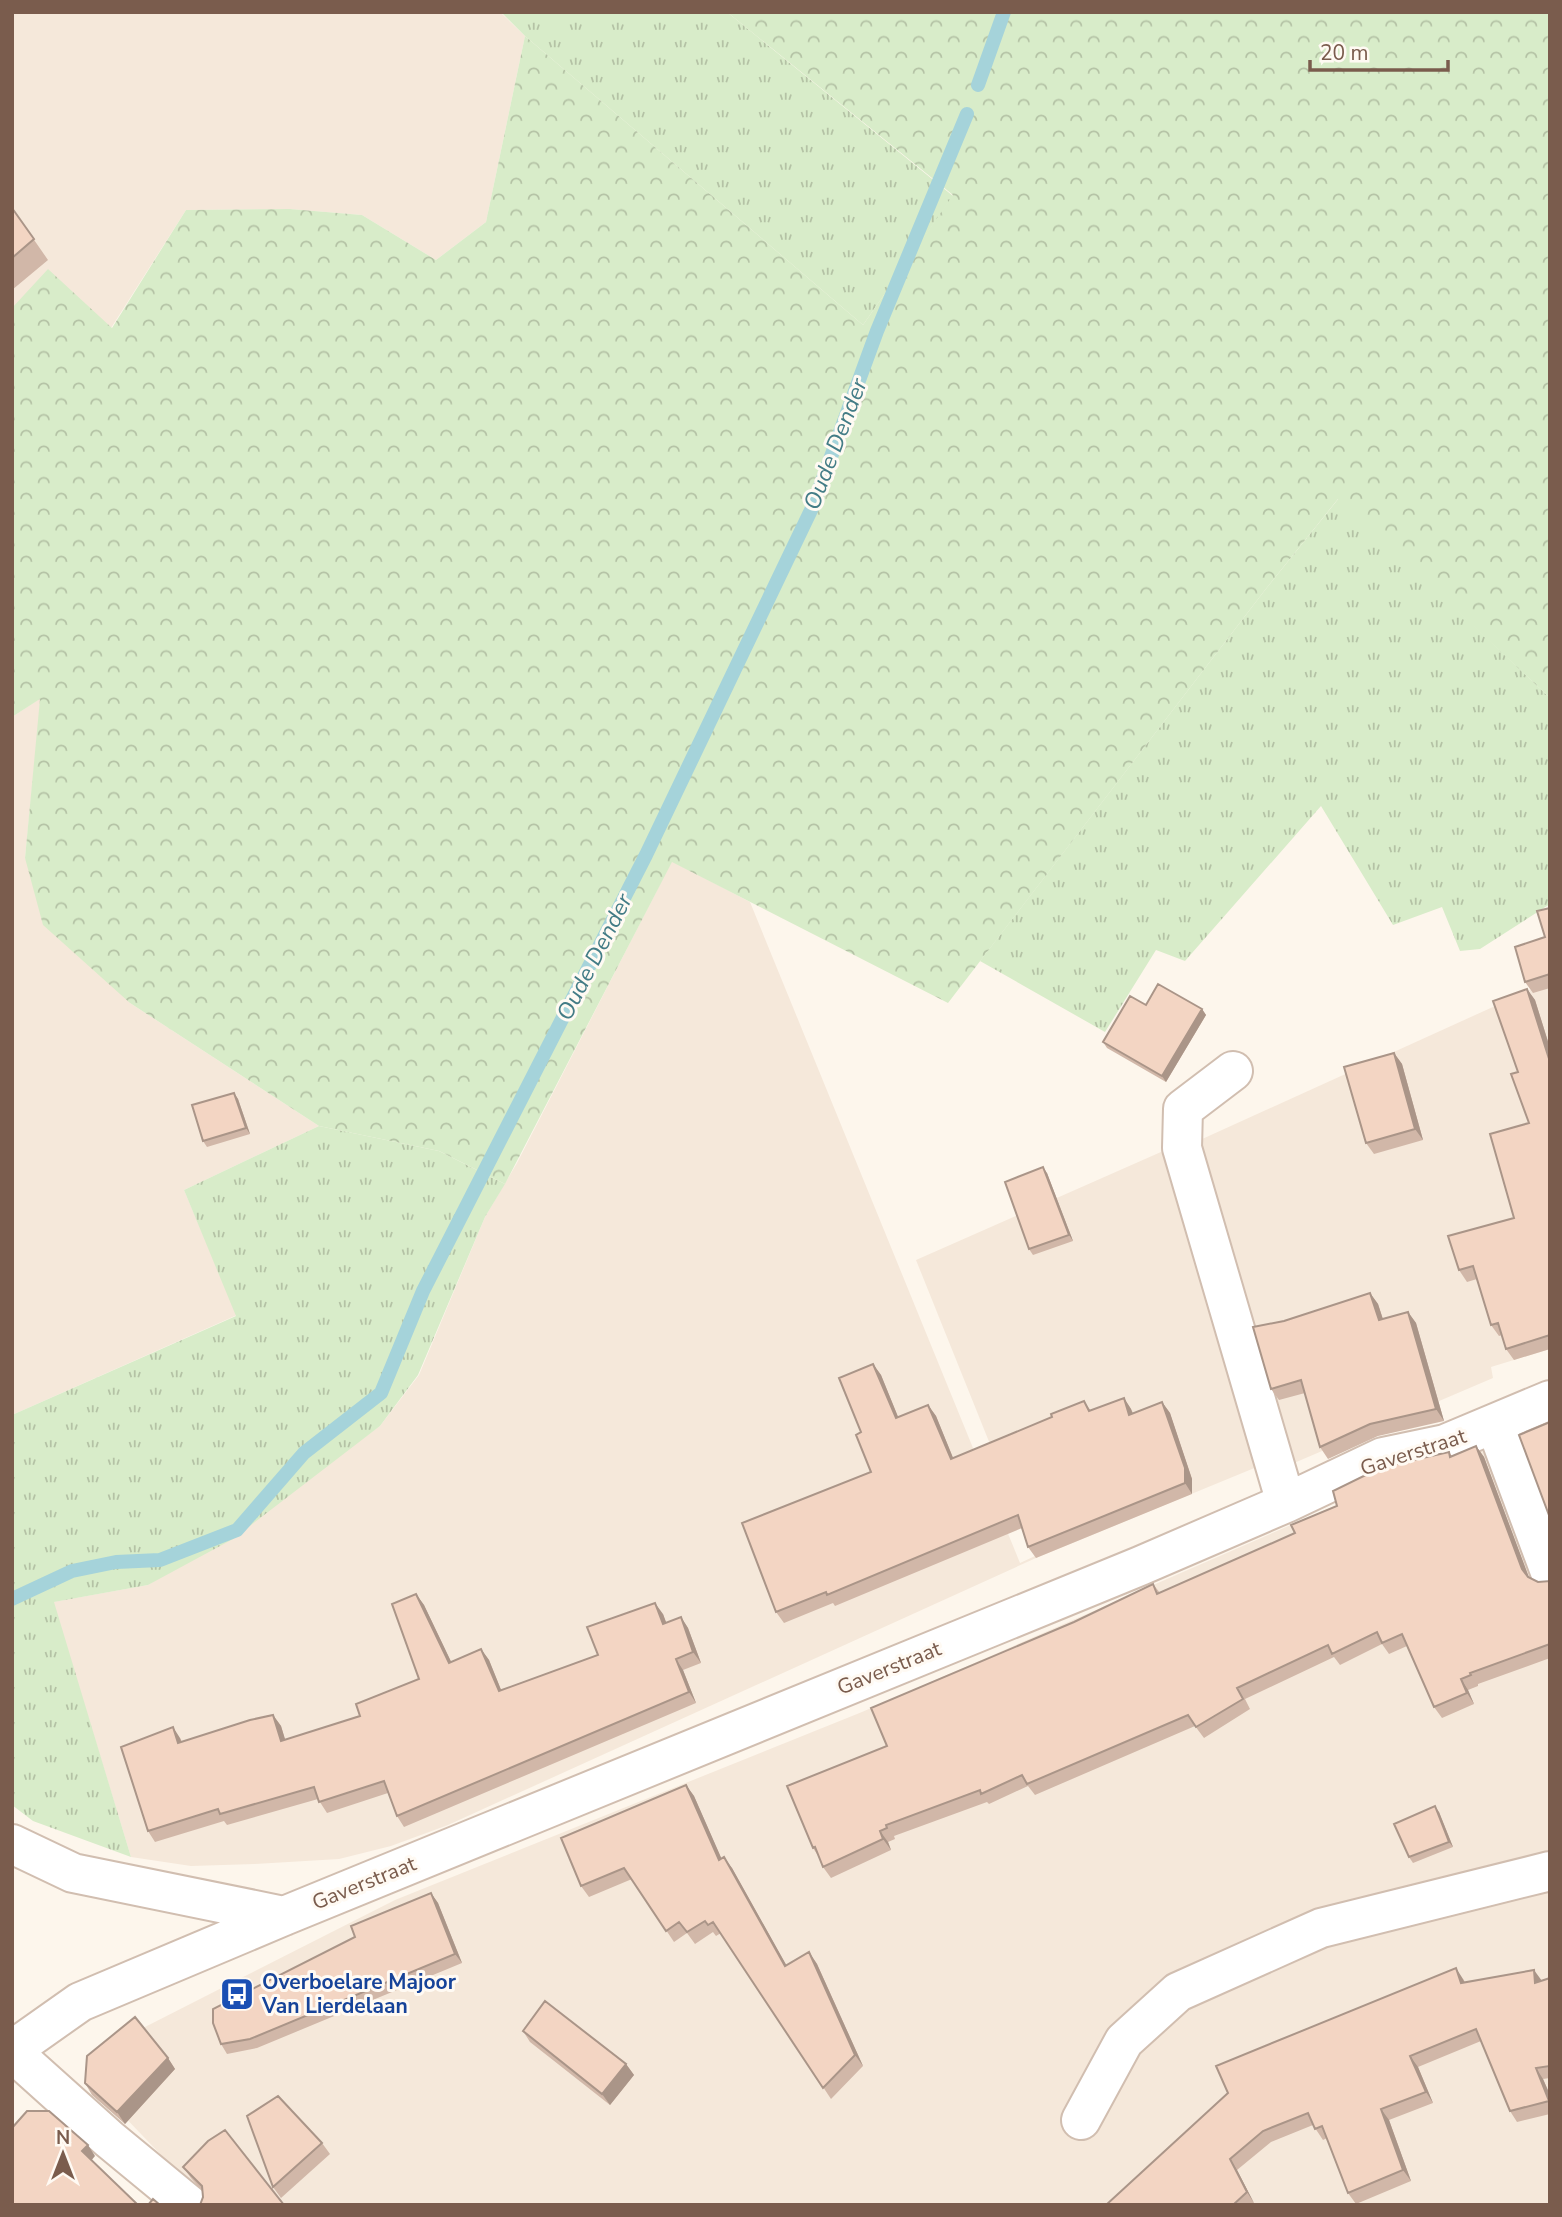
<svg xmlns="http://www.w3.org/2000/svg" width="1562" height="2217" viewBox="0 0 1562 2217" font-family="'Nunito Sans',sans-serif">
	<style>
		.residential { fill: #f5e8da }
		.grass { fill: url(#grass-tufts) }
		.forest { fill: url(#forest-crowns) }
		.lines { fill: none; stroke-linecap: round; stroke-linejoin: round }
		.stream { stroke: #a5d3da; stroke-width: 14 }
		.minor-casing { stroke: #d1beb0; stroke-width: 42 }
		.minor { stroke: #fff; stroke-width: 38 }
		.wall { fill: #d1b7a8 }
		.shaded-wall { fill: #aa9588 }
		.building { fill: #f3d5c3; stroke: #aa9588; stroke-width: 2 }
		.labels { text-anchor: middle; stroke-width: 6; stroke-linejoin: round; paint-order: stroke }
		.street-label { font-size: 21px; fill: #7a5c4d; stroke: #fffaf3 }
		.transit-label { font-size: 21px; font-weight: bold; fill: #164399; stroke: #fffaf3; text-anchor: start }
		.water-label { font-size: 23px; font-style: italic; fill: #437c86; stroke: #fffaf3 }
	</style>
	<defs>
		<pattern id="grass-tufts" width="24" height="20" patternUnits="userSpaceOnUse" patternTransform="scale(1.75)"><rect width="24" height="20" fill="#d8ecc9"/><path d="M3 7l-1-3M5 7V3M7 7l1-3M15 17l-1-3M17 17v-4M19 17l1-3" fill="none" stroke="#b4c2a5"/></pattern>
		<pattern id="forest-crowns" width="20" height="18" patternUnits="userSpaceOnUse" patternTransform="scale(1.75)"><rect width="20" height="18" fill="#d8ecc9"/><path d="M2 6a3 3 0 1 1 6 0M12 15a3 3 0 1 1 6 0" fill="none" stroke="#b4c2a5"/></pattern>
	</defs>
	<rect width="100%" height="100%" fill="#fdf6ec"/>
	<path class="residential" d="M12,12H500L525,36L486,222L436,260L362,215L290,209L186,210L111,328L12,308Z
		M41,698L25,858L130,1003L319,1126L184,1190L237,1315L12,1415V717Z
		M672,861L750,902L1020,1563L1035,1556L916,1260L1170,1148L1200,1140L1550,981V1349L1491,1367L1493,1378L1294,1463L1291,1453L1036,1558L448,1825L391,1846L339,1859L255,1864L191,1866L131,1857L53,1602L148,1585L329,1463L380,1426L419,1375L485,1217L517,1163Z
		M1550,1418V2205H212L188,2183L93,2084L143,2028L395,1900L862,1712L1371,1490Z"/>
	<path class="grass" d="M501,12H727L953,196L863,325L525,36Z
		M1339,498L1550,698V904L1480,949L1460,951L1442,907L1393,925L1321,806L1185,961L1156,950L1105,1032L980,961L1265,590Z
		M319,1126L439,1151L505,1184L485,1217L418,1375L380,1426L233,1539L148,1585L54,1602L131,1857L33,1821L12,1805V1415L236,1316L184,1190Z"/>
	<path class="forest" d="M727,12H1550V698L1338,499L1265,590L948,1003L672,862L505,1184L439,1151L319,1126L130,1003L43,925L25,858L40,699L12,717V308L48,269L112,328L186,210L290,209L362,215L436,260L486,222L525,36L863,325L953,195Z"/>
	<g class="lines">
		<path class="stream" d="M978,85L1004,12
			M12,1599L72,1571L116,1562L160,1560L237,1530L304,1453L381,1393L423,1291L646,855L813,506L877,331L967,114"/>
		<g class="minor-casing">
			<path id="minor" d="M1233,1071L1183,1109L1182,1148L1286,1503
				M1495,1424L1550,1572
				M12,1844L73,1873L284,1916
				M12,2050L80,2002L284,1916L1140,1566L1286,1503L1383,1457L1445,1444L1550,1400
				M12,2052L109,2139L189,2205
				M1081,2120L1124,2041L1178,1992L1321,1928L1550,1871"/>
		</g>
		<use href="#minor" class="minor"/>
	</g>
	<path class="wall" d="M12,208L48,260L12,290Z
		M1550,908V988L1533,993L1525,982L1545,937Z
		M1527,989L1535,1000L1550,1048V1349L1514,1360L1506,1349L1502,1335L1499,1336L1491,1325L1477,1279L1467,1282L1459,1270L1514,1218L1529,1123L1518,1072Z
		M1146,1005L1202,1009L1206,1015L1166,1082L1107,1048L1103,1042Z
		M1394,1053L1402,1064L1423,1140L1374,1154L1366,1143Z
		M234,1093L238,1099L250,1134L207,1147L203,1141Z
		M1047,1173L1073,1241L1033,1255L1029,1249Z
		M1370,1293L1378,1304L1383,1319L1408,1312L1416,1323L1444,1421L1378,1436L1328,1459L1320,1447L1305,1393L1279,1400L1271,1389L1284,1321Z
		M873,1364L881,1375L898,1417L928,1405L936,1416L953,1458L1052,1417L1084,1401L1091,1411L1124,1398L1131,1409L1133,1413L1162,1402L1170,1413L1192,1479V1494L1036,1558L1028,1547L1022,1528L835,1606L833,1603L784,1623L776,1612L871,1472L861,1432Z
		M1476,1446L1484,1457L1529,1578L1538,1582L1550,1581V1658L1478,1684V1686L1468,1690L1474,1704L1442,1718L1434,1707L1407,1646L1389,1654L1382,1644L1340,1665L1334,1657L1245,1699L1250,1709L1204,1738L1195,1726L1035,1795L1028,1786L989,1804L987,1802L894,1836L895,1839L888,1842L891,1850L831,1878L823,1867L819,1857L813,1848L887,1746L1074,1622L1153,1584L1160,1593L1295,1533L1337,1506L1449,1452L1452,1456Z
		M416,1594L424,1605L451,1662L481,1649L489,1660L501,1690L598,1655L663,1614L666,1623L681,1617L688,1628L701,1663L683,1670L696,1703L404,1827L397,1816L388,1793L327,1813L318,1799L227,1825L224,1821L155,1842L148,1831L180,1738L182,1742L273,1715L281,1726L285,1740L360,1716L419,1679Z
		M686,1785L694,1796L721,1858L732,1868L786,1965L809,1952L817,1964L863,2066L831,2099L721,1933L716,1936L713,1932L695,1944L687,1933L674,1942L632,1879L589,1897L581,1886Z
		M1439,1812L1453,1847L1413,1863L1409,1857Z
		M431,1893L438,1903L462,1963L257,2048L227,2054L221,2044L355,1937Z
		M1550,1978V2078L1543,2079L1550,2095V2114L1517,2122L1510,2111L1481,2041L1418,2067L1433,2103L1389,2120L1411,2181L1356,2204L1348,2193L1327,2138L1323,2140L1313,2125L1271,2142L1237,2170L1254,2203L1253,2205H1106L1463,1979L1465,1982L1542,1981Z
		M523,2031L626,2064L634,2075L610,2105L530,2042Z
		M168,2058L175,2069L125,2124L92,2095L85,2083Z
		M322,2143L330,2154L281,2198L273,2187Z
		M183,2167L284,2205L203,2197L202,2190L191,2178Z"/>
	<path class="shaded-wall" d="M1527,989L1535,1000L1550,1048V1062Z
		M1202,1009L1206,1015L1166,1082L1162,1076Z
		M1394,1053L1402,1064L1423,1140L1415,1129Z
		M234,1093L238,1099L250,1134L246,1128Z
		M1043,1167L1047,1173L1073,1241L1069,1235Z
		M1370,1293L1378,1304L1387,1332L1379,1320Z
		M1408,1312L1416,1323L1444,1421L1436,1409Z
		M873,1364L881,1375L903,1429L896,1418Z
		M1124,1398L1131,1409L1137,1426L1129,1415Z
		M1162,1402L1170,1413L1192,1479V1494L1185,1483Z
		M928,1405L936,1416L958,1470L951,1459Z
		M1476,1446L1484,1457L1530,1580L1522,1569Z
		M416,1594L424,1605L457,1674L449,1663Z
		M655,1603L663,1614L671,1635L663,1624Z
		M681,1617L688,1628L701,1663L693,1652Z
		M481,1649L489,1660L506,1702L499,1691Z
		M676,1659L683,1670L696,1703L689,1692Z
		M1461,1679L1468,1690L1474,1704L1467,1693Z
		M273,1715L281,1726L289,1752L281,1741Z
		M173,1727L180,1738L185,1754L178,1743Z
		M686,1785L694,1796L727,1871L719,1860Z
		M1435,1806L1439,1812L1453,1847L1449,1842Z
		M880,1831L888,1842L891,1850L883,1839Z
		M724,1857L732,1868L793,1977L785,1966Z
		M431,1893L438,1903L462,1963L455,1954Z
		M809,1952L817,1964L863,2066L855,2055Z
		M1456,1968L1463,1979L1469,1994L1461,1983Z
		M1534,1970L1542,1981L1535,1983Z
		M1410,2056L1418,2067L1433,2103L1426,2092Z
		M168,2058L175,2069L125,2124L117,2112Z
		M626,2064L634,2075L610,2105L602,2094Z
		M1536,2068L1543,2079L1550,2095V2102Z
		M1381,2109L1389,2120L1411,2181L1403,2170Z
		M88,2145L95,2156L90,2162L82,2151Z
		M1230,2159L1237,2170L1254,2203L1247,2192Z"/>
	<path class="building" d="M12,208L34,239L12,258Z
		M1550,908V974L1525,982L1515,947L1545,937L1537,911Z
		M1158,984L1202,1009L1162,1076L1103,1042L1130,996L1146,1005Z
		M1527,989L1550,1062V1335L1506,1349L1498,1323L1491,1325L1473,1266L1459,1270L1448,1236L1514,1218L1490,1134L1529,1123L1511,1074L1518,1072L1493,1001Z
		M1394,1053L1415,1129L1366,1143L1344,1067Z
		M234,1093L246,1128L203,1141L192,1105Z
		M1043,1167L1069,1235L1029,1249L1005,1182Z
		M1370,1293L1379,1320L1408,1312L1436,1409L1370,1424L1320,1447L1301,1380L1271,1389L1253,1327L1284,1321Z
		M873,1364L896,1418L928,1405L951,1459L1052,1417L1051,1414L1084,1401L1089,1411L1124,1398L1129,1415L1162,1402L1185,1468V1483L1028,1547L1018,1515L827,1595L826,1592L776,1612L742,1523L871,1472L856,1435L861,1432L839,1378Z
		M1550,1422V1518L1519,1435Z
		M1476,1446L1522,1569L1528,1577L1538,1582L1550,1581V1644L1470,1673L1471,1675L1461,1679L1467,1693L1434,1707L1402,1634L1382,1643L1377,1632L1332,1654L1328,1645L1237,1688L1243,1699L1196,1727L1188,1715L1027,1784L1022,1775L981,1794L980,1790L886,1825L887,1828L880,1831L883,1839L823,1867L815,1847L813,1848L787,1786L887,1746L871,1708L1074,1622L1153,1584L1157,1594L1295,1533L1291,1525L1337,1506L1333,1491L1382,1467L1449,1452L1450,1457Z
		M416,1594L449,1663L481,1649L499,1691L598,1655L587,1627L655,1603L663,1624L681,1617L693,1652L676,1659L689,1692L397,1816L384,1781L319,1802L314,1787L220,1814L218,1809L148,1831L121,1747L173,1727L178,1743L250,1720L273,1715L281,1741L360,1716L356,1704L419,1679L392,1604Z
		M686,1785L719,1860L724,1857L785,1966L809,1952L855,2055L823,2088L713,1922L708,1925L705,1921L687,1932L679,1922L666,1931L624,1868L581,1886L561,1838Z
		M1435,1806L1449,1842L1409,1857L1394,1824Z
		M431,1893L455,1954L250,2039L221,2044L213,2023V2009L355,1937L351,1926Z
		M1456,1968L1461,1983L1534,1970L1535,1983L1550,1978V2066L1536,2068L1549,2101L1510,2111L1476,2029L1410,2056L1426,2092L1381,2109L1403,2170L1348,2193L1322,2126L1315,2129L1308,2113L1263,2131L1230,2159L1247,2192L1233,2205H1106L1228,2093L1216,2066Z
		M545,2001L626,2064L602,2094L523,2031Z
		M135,2017L168,2058L117,2112L85,2083L87,2056Z
		M278,2096L322,2143L273,2187L247,2116Z
		M27,2111H49L88,2145L82,2151L138,2205H12V2128Z
		M225,2130L284,2205H200L203,2197L202,2186L183,2167L208,2141Z
		M153,2199L160,2205H148Z"/>
	<defs>
		<g id="bus-square" transform="scale(1.75)"><rect x="-9" y="-9" width="18" height="18" rx="4" fill="#1a4fb4" stroke="#fffaf3"/><path d="M-5-6H5V4H4V6H2V4H-2V6H-4V4H-5ZM-3.5-4V0h7V-4ZM-3.5 1.2v1.5H-2V1.2ZM2 1.2v1.5H3.5V1.2Z" fill="#fff"/></g>
	</defs>
	<g fill-rule="evenodd">
		<use href="#bus-square" x="237" y="1994"/>
	</g>
	<g class="labels">
		<g class="street-label">
			<text transform="translate(1413 1452) rotate(-18)" y="7">Gaverstraat</text>
			<text transform="translate(889 1668) rotate(-22)" y="7">Gaverstraat</text>
			<text transform="translate(364 1883) rotate(-22)" y="7">Gaverstraat</text>
		</g>
		<g class="transit-label">
			<text x="262" y="1989">Overboelare Majoor<tspan x="262" dy="24">Van Lierdelaan</tspan></text>
		</g>
		<g class="water-label">
			<text transform="translate(835 444) rotate(-69)" y="8">Oude Dender</text>
			<text transform="translate(594 957) rotate(-63)" y="8">Oude Dender</text>
		</g>
	</g>
	<rect width="1562" height="2217" fill="none" stroke="#7a5c4d" stroke-width="28"/>
	<g transform="translate(63 2154)" stroke="#fffaf3" stroke-width="5" paint-order="stroke">
	<path d="M0-5L12 26L0 18L-12 26Z" fill="#7a5c4d"/>
	<text y="-10" font-size="19" font-weight="bold" text-anchor="middle" fill="#7a5c4d">N</text>
	</g>
	<path d="M1310 60v10h138v-10" fill="none" stroke="#7a5c4d" stroke-width="3.5"/>
	<text x="1320" y="60" font-size="21" fill="#7a5c4d" stroke="#fffaf3" stroke-width="5" paint-order="stroke">20 m</text>
</svg>
